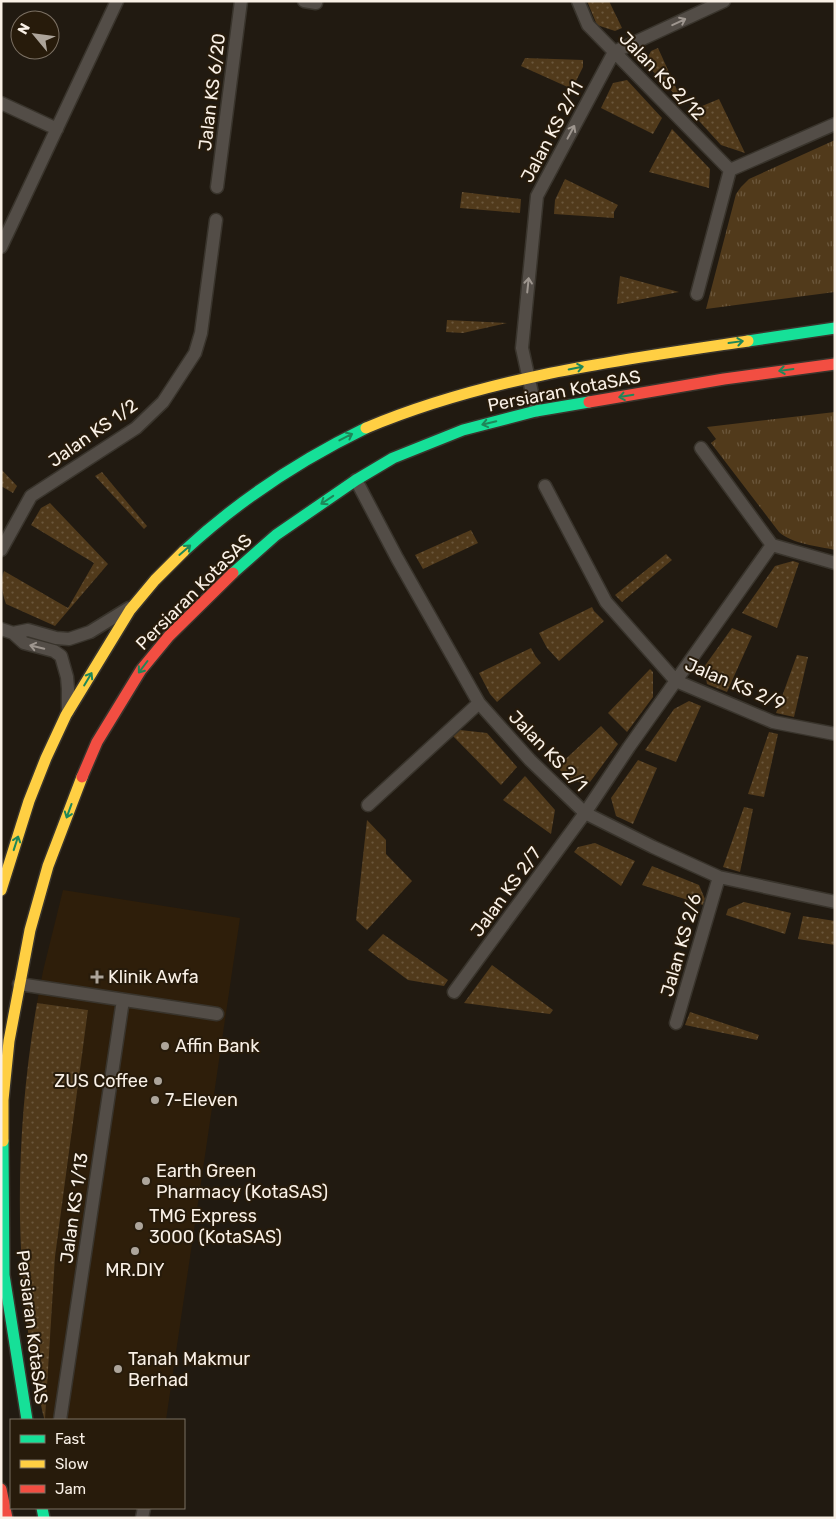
<svg xmlns="http://www.w3.org/2000/svg" width="836" height="1519" viewBox="0 0 836 1519" font-family="Rubik,sans-serif">
	<style>
		.built { fill: #2e1e0a }
		.grass { fill: url(#grass-dots) }
		.park { fill: url(#park-tufts) }
		.lines { fill: none; stroke-linecap: round; stroke-linejoin: round }
		.street-casing { stroke: #39342c; stroke-width: 15 }
		.fast-casing { stroke: #39342c; stroke-width: 14 }
		.slow-casing { stroke: #39342c; stroke-width: 14 }
		.jam-casing { stroke: #39342c; stroke-width: 14 }
		.street { stroke: #534d47; stroke-width: 12 }
		.fast { stroke: #16e098; stroke-width: 11 }
		.slow { stroke: #ffcf43; stroke-width: 11 }
		.jam { stroke: #f24e42; stroke-width: 11 }
		.oneway { stroke: #9e968f }
		.oneway2 { stroke: #1e8759 }
		.poi-dot { fill: #ada59b; stroke: #271b0b; stroke-width: 2 }
		.labels { text-anchor: middle; stroke-width: 4; stroke-linejoin: round; paint-order: stroke }
		.street-label { font-size: 18px; fill: #f9f0e6; stroke: #271b0b }
		.poi-label { font-size: 18px; fill: #f9f0e6; stroke: #271b0b; text-anchor: start }
	</style>
	<defs>
		<pattern id="grass-dots" width="8" height="8" patternUnits="userSpaceOnUse" patternTransform="scale(1.25)"><rect width="8" height="8" fill="#513a1b"/><path d="M2 2h.1M6 6h.1" fill="none" stroke="#6b573c" stroke-width="1.8" stroke-linecap="round"/></pattern>
		<pattern id="park-tufts" width="24" height="20" patternUnits="userSpaceOnUse" patternTransform="scale(1.25)"><rect width="24" height="20" fill="#513a1b"/><path d="M3 7l-1-3M5 7V3M7 7l1-3M15 17l-1-3M17 17v-4M19 17l1-3" fill="none" stroke="#6b573c"/></pattern>
	</defs>
	<rect width="100%" height="100%" fill="#211a11"/>
	<path class="built" d="M63,890L240,918L166,1420H45L55,1257L88,1010L37,1003L43,971Z"/>
	<path class="grass" d="M587,1H609L622,28L615,31L597,25Z
		M658,48L683,103L645,63L651,51Z
		M525,58L583,60V67L572,89L521,66Z
		M627,80L662,118L653,134L601,108L613,83Z
		M719,99L745,153L721,145L690,111Z
		M672,129L710,169L709,188L649,172Z
		M565,179L618,205L614,212V218L554,214L555,200Z
		M462,192L521,199L520,213L460,208Z
		M620,276L679,292L617,304Z
		M447,320L507,323L463,333L446,332Z
		M1,469L17,486L13,493L1,486Z
		M102,472L147,526L144,529L95,476Z
		M50,503L108,564L55,626L6,604C2,593 0,582 4,571L68,608L94,563L31,525L41,508Z
		M471,530L478,543L423,569L415,555Z
		M666,554L672,560L622,602L615,595Z
		M793,561L799,563L777,628L742,613L775,566Z
		M592,607L594,611L604,621L559,661L547,648L539,633Z
		M732,628L752,636L727,692L707,684L704,667Z
		M531,648L536,657L541,663L497,702L490,694L479,673Z
		M797,655L808,657L794,717L776,713Z
		M650,669L653,672V697L627,732L608,713Z
		M689,701L701,706L676,762L645,750L674,709Z
		M601,726L618,744L590,782H571L557,767Z
		M460,730L487,733L517,767L501,785L453,736Z
		M769,732L778,734L764,797L748,794Z
		M638,760L657,768L633,824L616,816L611,798Z
		M525,776L555,810L551,834L503,800Z
		M744,807L753,809L740,872L723,867Z
		M367,820L386,840V854L412,881L367,930L356,920Z
		M595,843L635,861L621,886L574,852L578,847Z
		M652,866L699,885L705,899L703,905L642,885Z
		M744,902L791,913L785,934L726,915L728,909Z
		M803,916L835,921V945L798,939Z
		M383,934L448,980L444,986L408,980L368,950Z
		M492,965L553,1010L550,1014L464,1003Z
		M37,1003L88,1010L55,1257L45,1420C42,1413 41,1403 39,1395C35,1376 31,1358 29,1339C14,1227 18,1114 37,1003Z
		M690,1012L759,1035L757,1040L685,1025Z"/>
	<path class="park" d="M835,140V292L706,309L736,194L741,187L749,179Z
		M835,412V550C818,546 792,544 779,532L711,443L716,439L707,427Z"/>
	<g class="lines">
		<g class="street-casing">
			<path id="street" d="M304,1L316,3
				M578,1L588,25L730,170
				M1,103L57,129
				M217,187L241,1
				M1,247L117,1
				M697,294L730,170L835,124
				M536,411L522,348L537,196L614,52L724,1
				M701,448L772,545L835,563
				M356,480L397,558L479,703L530,760L585,813L653,847L719,877L835,902
				M545,486L606,602L676,681L773,722L835,734
				M1,550L31,496L136,428L163,402L195,353L201,333L216,220
				M1,629L13,633L24,643L54,651L61,656L67,677L68,689V711
				M13,633L28,630L56,638L69,639L90,632L129,608
				M368,805L479,703
				M19,984L217,1014
				M454,992L585,813L629,747L772,545
				M676,1023L719,877
				M60,1420L123,1000
				M142,1518L144,1508"/>
		</g>
		<g class="fast-casing">
			<path id="fast" d="M748,341L835,328
				M184,551C238,501 300,460 366,428
				M233,573L276,535L356,480L393,458L463,430L536,411L589,402
				M3,1141L4,1275L27,1420
				M42,1508L44,1518"/>
		</g>
		<g class="slow-casing">
			<path id="slow" d="M366,428C487,377 619,360 748,341
				M1,890L29,801L46,758L66,715L130,610L155,580L184,551
				M3,1141V1100L9,1041L30,930L48,866L82,777"/>
		</g>
		<g class="jam-casing">
			<path id="jam" d="M589,402L724,379L835,364
				M82,777L97,742L141,670L169,636L233,573
				M1,1489L7,1518"/>
		</g>
		<use href="#street" class="street"/>
		<use href="#fast" class="fast"/>
		<use href="#slow" class="slow"/>
		<use href="#jam" class="jam"/>
	</g>
	<defs><path id="oneway-shaft" d="M-6 0H5M1.5-3L5.5 0L1.5 3" fill="none" stroke-width="1.6" stroke-linecap="round" stroke-linejoin="round" transform="scale(1.25)"/></defs>
	<g class="oneway">
		<use href="#oneway-shaft" transform="translate(679 22) rotate(-25)"/>
		<use href="#oneway-shaft" transform="translate(571 132) rotate(-62)"/>
		<use href="#oneway-shaft" transform="translate(528 285) rotate(-84)"/>
		<use href="#oneway-shaft" transform="translate(37 647) rotate(-166)"/>
	</g>
	<g class="oneway2">
		<use href="#oneway-shaft" transform="translate(736 342) rotate(-8)"/>
		<use href="#oneway-shaft" transform="translate(576 368) rotate(-11)"/>
		<use href="#oneway-shaft" transform="translate(786 370) rotate(172)"/>
		<use href="#oneway-shaft" transform="translate(626 396) rotate(170)"/>
		<use href="#oneway-shaft" transform="translate(489 423) rotate(166)"/>
		<use href="#oneway-shaft" transform="translate(346 437) rotate(-27)"/>
		<use href="#oneway-shaft" transform="translate(327 500) rotate(146)"/>
		<use href="#oneway-shaft" transform="translate(185 550) rotate(-41)"/>
		<use href="#oneway-shaft" transform="translate(143 667) rotate(127)"/>
		<use href="#oneway-shaft" transform="translate(88 679) rotate(-59)"/>
		<use href="#oneway-shaft" transform="translate(69 811) rotate(110)"/>
		<use href="#oneway-shaft" transform="translate(16 843) rotate(-72)"/>
	</g>
	<g class="poi-dot">
		<path d="M94.5 969.5h5v5h5v5h-5v5h-5v-5h-5v-5h5z"/>
		<circle cx="165" cy="1046" r="5"/>
		<circle cx="158" cy="1081" r="5"/>
		<circle cx="155" cy="1100" r="5"/>
		<circle cx="146" cy="1181" r="5"/>
		<circle cx="139" cy="1226" r="5"/>
		<circle cx="135" cy="1251" r="5"/>
		<circle cx="118" cy="1369" r="5"/>
	</g>
	<g class="labels">
		<g class="street-label">
			<text transform="translate(662 76) rotate(46)" y="6">Jalan KS 2/12</text>
			<text transform="translate(212 92) rotate(-83)" y="6">Jalan KS 6/20</text>
			<text transform="translate(552 132) rotate(-62)" y="6">Jalan KS 2/11</text>
			<text transform="translate(564 391) rotate(-11)" y="6">Persiaran KotaSAS</text>
			<text transform="translate(93 433) rotate(-35)" y="6">Jalan KS 1/2</text>
			<text transform="translate(194 592) rotate(-45)" y="6">Persiaran KotaSAS</text>
			<text transform="translate(735 684) rotate(23)" y="6">Jalan KS 2/9</text>
			<text transform="translate(548 751) rotate(46)" y="6">Jalan KS 2/1</text>
			<text transform="translate(506 892) rotate(-54)" y="6">Jalan KS 2/7</text>
			<text transform="translate(681 945) rotate(-74)" y="6">Jalan KS 2/6</text>
			<text transform="translate(74 1208) rotate(-82)" y="6">Jalan KS 1/13</text>
			<text transform="translate(32 1327) rotate(83)" y="6">Persiaran KotaSAS</text>
		</g>
		<g class="poi-label">
			<text x="108" y="983">Klinik Awfa</text>
			<text x="175" y="1052">Affin Bank</text>
			<text x="148" y="1087" text-anchor="end">ZUS Coffee</text>
			<text x="165" y="1106">7-Eleven</text>
			<text x="156" y="1177">Earth Green<tspan x="156" dy="21">Pharmacy (KotaSAS)</tspan></text>
			<text x="149" y="1222">TMG Express<tspan x="149" dy="21">3000 (KotaSAS)</tspan></text>
			<text x="135" y="1276" text-anchor="middle">MR.DIY</text>
			<text x="128" y="1365">Tanah Makmur<tspan x="128" dy="21">Berhad</tspan></text>
		</g>
	</g>
	<rect width="836" height="1519" fill="none" stroke="#f9f0e6" stroke-width="5"/>
	<rect x="10" y="1419" width="175" height="90" fill="#271b0b" stroke="#7b7063"/>
	<rect x="20" y="1435" width="25" height="8" fill="#16e098" stroke="#7b7063"/>
	<text x="55" y="1444" font-size="15" fill="#f9f0e6">Fast</text>
	<rect x="20" y="1460" width="25" height="8" fill="#ffcf43" stroke="#7b7063"/>
	<text x="55" y="1469" font-size="15" fill="#f9f0e6">Slow</text>
	<rect x="20" y="1485" width="25" height="8" fill="#f24e42" stroke="#7b7063"/>
	<text x="55" y="1494" font-size="15" fill="#f9f0e6">Jam</text>
	<g transform="translate(35 35) rotate(299)"><circle r="24" fill="#271b0b" stroke="#7b7063"/>
	<path d="M0-4L9 19L0 12L-9 19Z" fill="#ada59b"/>
	<text y="-8" font-size="14" font-weight="bold" text-anchor="middle" fill="#f9f0e6">N</text>
	</g>
</svg>
